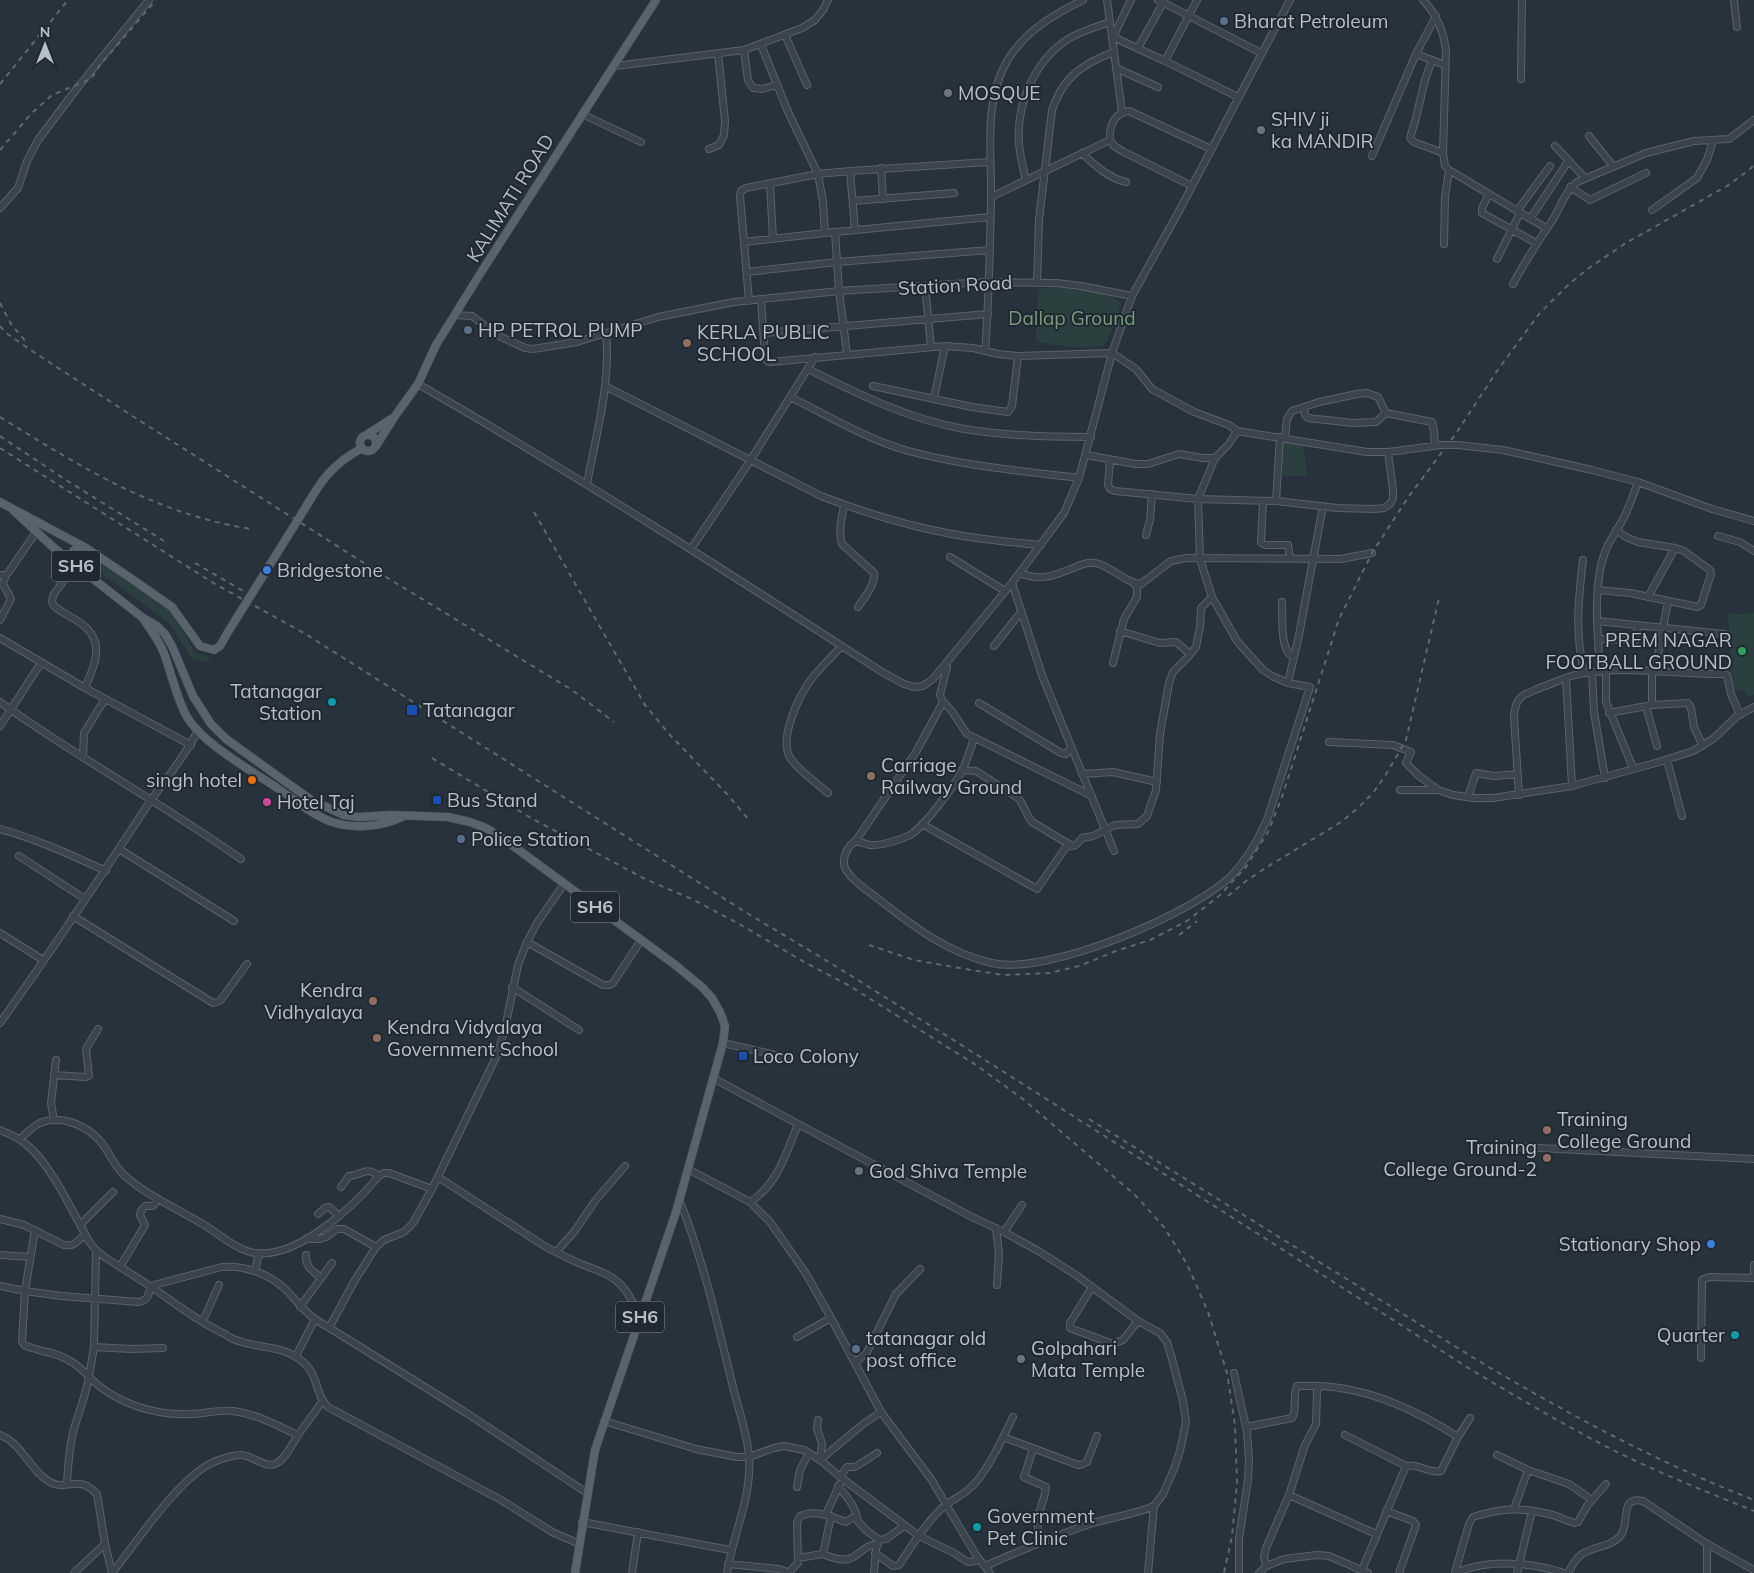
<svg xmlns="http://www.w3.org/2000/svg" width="1754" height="1573" viewBox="0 0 1754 1573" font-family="Mulish,sans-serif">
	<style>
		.green { fill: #2a3f3e }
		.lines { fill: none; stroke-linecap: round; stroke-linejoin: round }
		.minor-casing { stroke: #59626a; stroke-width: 8 }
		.major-casing { stroke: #444d55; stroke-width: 9 }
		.minor { stroke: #3b444c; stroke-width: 6 }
		.major { stroke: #59636c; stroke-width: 8 }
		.rail { stroke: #5d6972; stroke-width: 2; stroke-dasharray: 5 5; stroke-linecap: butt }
		.minor-bridge-casing { stroke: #59626a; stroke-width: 8; stroke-linecap: butt }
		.major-bridge-casing { stroke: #444d55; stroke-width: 9; stroke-linecap: butt }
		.minor-bridge { stroke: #3b444c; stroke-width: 6 }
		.major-bridge { stroke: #59636c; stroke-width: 8 }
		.service-dot { fill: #5c6f8a; stroke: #202931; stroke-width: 2 }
		.worship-dot { fill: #6b7280; stroke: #202931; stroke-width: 2 }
		.education-dot { fill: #8d6e63; stroke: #202931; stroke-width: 2 }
		.shop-dot { fill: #3f7fe0; stroke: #202931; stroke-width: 2 }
		.leisure-dot { fill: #2e9e5b; stroke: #202931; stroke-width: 2 }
		.culture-dot { fill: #0f9aa8; stroke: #202931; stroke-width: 2 }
		.transit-dot { fill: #1a4fb4; stroke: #202931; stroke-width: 2 }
		.food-dot { fill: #e8710a; stroke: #202931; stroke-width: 2 }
		.hotel-dot { fill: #d1479c; stroke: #202931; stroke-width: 2 }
		.labels { text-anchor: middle; stroke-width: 4; stroke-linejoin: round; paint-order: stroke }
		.shield { fill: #202931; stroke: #8a929a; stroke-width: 1 }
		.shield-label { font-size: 18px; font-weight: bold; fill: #b7bfc7 }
		.poi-label { font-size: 19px; fill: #b7bfc7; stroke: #202931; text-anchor: start }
		.street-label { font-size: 19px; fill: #b7bfc7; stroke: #202931 }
		.park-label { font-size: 19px; fill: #789a7c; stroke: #202931 }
	</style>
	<rect width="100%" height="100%" fill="#27323c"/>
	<path class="green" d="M1051,287C1072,289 1104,291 1122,302L1106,344C1085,350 1056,346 1036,341V313L1039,289Z
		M1283,440L1303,442L1307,476H1282Z
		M90,555L171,612L195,652L211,658L206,662L192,659L169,623L84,561L86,556Z
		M1754,613V695L1747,696L1745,691L1732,689L1728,614Z"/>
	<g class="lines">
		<g class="minor-casing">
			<path id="minor" d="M1107,0L1122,112
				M1131,0L1113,37L1165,61L1238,97
				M1158,0L1261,53
				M1423,0C1437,15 1443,30 1446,50L1443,153L1445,166L1449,170L1546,228
				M1734,0L1737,27
				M785,35L807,85
				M761,45L789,114L818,174L823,202L825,233
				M1138,48L1164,1
				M744,50L748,80L753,88L762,89L777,85
				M1416,54L1445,65
				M1432,60L1425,80L1416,118L1410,138L1414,142L1443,153
				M1165,61L1197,0
				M615,66L744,50L802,28L815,20L823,10L828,0
				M1116,68L1158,87
				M1521,79L1522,0
				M582,114L641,142
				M1589,136L1613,166
				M1555,146L1584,177
				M709,149L719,145L724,135L725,121L718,54
				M1082,153C1095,166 1109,178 1126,182
				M1372,156L1416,54L1436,16
				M881,168L883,199
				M850,171L855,230
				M1026,180C1023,168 1020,156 1019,143C1016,104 1035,60 1068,39C1081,31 1096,27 1110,22
				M770,184L773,239
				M1192,186L1124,152L1114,146L1110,140C1109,126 1114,113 1129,111L1211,149
				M1570,187L1590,200L1646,173
				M1489,194L1482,208V213L1536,243
				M991,197L1110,140
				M853,201L954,193
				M0,208L18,188L27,161L38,140L78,87L149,0
				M1652,210L1697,178L1707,160L1713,141
				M1517,211L1550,166
				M1530,219L1569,160
				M835,232L839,291L847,354
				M744,242L825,233L990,217
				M1444,244L1445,197L1449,170
				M1497,259L1520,213
				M747,272L837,262L990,250
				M1037,283L1039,220L1052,110C1063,77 1082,64 1114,52
				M1513,284C1525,262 1538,241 1552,221C1561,207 1564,193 1577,182L1646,153L1694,141L1729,139L1754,120
				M925,286L931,347
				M761,299L765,357L767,361L771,362L945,346L973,348L998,354L1018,356L1112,353L1136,369L1152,389L1194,412L1229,425L1237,431L1367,452H1388L1441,445
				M749,301L740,196L741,191L746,188L818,174L850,171L989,162
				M456,315L472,316L499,336L525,348L533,349L577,342L658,317L734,302L839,291L985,282L1056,283L1081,286L1132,296L1179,211L1290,0
				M764,333L988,314
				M985,351C989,300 990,250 991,199C992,154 983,103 1007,61C1025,31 1053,15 1083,0
				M808,369C858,394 908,419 964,429C1006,436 1049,437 1091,437
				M418,384C576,475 729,573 882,672L904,684L914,687L923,686L933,679L1012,583L1064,513L1079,478L1112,353L1132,296
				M605,386L821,496C860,511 901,524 942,532C974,539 1007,542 1041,545
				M873,386L972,407L1008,412L1012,406L1018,356
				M790,397C827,415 865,438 905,450C962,466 1021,471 1079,478
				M934,398L945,346
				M1304,407L1305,415L1308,418L1353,423L1376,422L1386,413
				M1285,438L1287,419L1292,411L1319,402L1357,394L1367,393L1378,397L1386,413L1432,422L1434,431L1435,445
				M1458,445L1503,450L1592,470L1638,482L1712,509L1754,521
				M1086,455L1136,464H1148L1179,454L1203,458H1215L1229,444L1237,431
				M1110,461L1108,485L1110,489L1115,491L1198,499L1276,501L1337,508L1374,509L1384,508L1390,504L1393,499V490L1388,452
				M587,484C596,435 611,383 606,333
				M1263,501L1261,543L1266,545H1288L1290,558
				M1276,501L1280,437
				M844,505C842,518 838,531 842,544L874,573C875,585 865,597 858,607
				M1146,535L1150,520L1152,494
				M1718,536L1740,542L1754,551
				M691,549L750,461L815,357
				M950,557L1005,591
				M1583,560C1578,602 1575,631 1584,673
				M75,565L54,594C53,597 52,599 52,602C56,616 100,620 96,655C95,666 89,678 85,688
				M1020,573C1042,582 1054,575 1076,567C1082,564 1088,562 1095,563C1112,566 1123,582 1141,584L1171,561L1186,558L1341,559L1372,553
				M0,575H6L8,573L36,532
				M1012,583L1043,678L1114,851
				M1598,590L1630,593L1698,607L1701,605L1711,574L1710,570L1684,551L1675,548L1638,542L1628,538L1616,530
				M1648,597L1675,548
				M1282,602C1283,616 1279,652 1294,657
				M0,620L11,599L3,584L6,575
				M1597,621L1724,634
				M1120,631L1160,643L1176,642L1190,654
				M0,638L85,688L191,745
				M1598,639L1636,640L1638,626
				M994,646L1021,612
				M1113,663L1124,619L1137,597V587L1133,583
				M947,667L940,695L943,702L951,710L967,734L1092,796
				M1606,671V702L1633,768
				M1652,671V705
				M1592,672L1594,712L1605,778
				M1600,672C1598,635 1592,587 1605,552C1609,541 1616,532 1622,521C1629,509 1633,495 1638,482
				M1655,672L1668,601
				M1566,678L1572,786
				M1288,683L1299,635L1323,506
				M0,702C78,758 163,804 241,859
				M979,703L1061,753L1066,754L1071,747
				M1646,706L1657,746
				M1609,713L1652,705L1688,703L1691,708L1694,727L1703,746
				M0,726L41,663
				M974,739C970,749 967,761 962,771C954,786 925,826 910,835C900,840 881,846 870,845C865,844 860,841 855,842C849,844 844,855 844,861C842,875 870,892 881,901C914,927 950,954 992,963C1047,976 1193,914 1232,875C1248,858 1259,838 1268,817L1310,687L1288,683L1274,677L1263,670L1237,641L1212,597L1200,559L1198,499L1215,458
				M1329,742L1393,745L1411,752L1406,763L1419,776L1437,789
				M83,757L84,733L105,699
				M1667,760L1682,816
				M962,770L976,771L1018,798C1024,804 1026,815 1032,822L1072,846
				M1082,774L1113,772L1157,782
				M1400,790H1438L1453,795L1473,798H1493L1572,786L1659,762L1693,751L1713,739L1737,716L1754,707
				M828,793C816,782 800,772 791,759C777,740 800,693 813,677C822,666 832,656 842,646
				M1519,795L1514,717C1515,695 1524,695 1542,687C1552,684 1561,679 1571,676C1620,663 1674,675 1724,674L1727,675L1731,694L1740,715
				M1468,797L1476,773L1494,776L1518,774
				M922,824L1037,889L1066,847L1076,845L1082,838L1093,836L1115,825L1138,824L1147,816L1156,790L1160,734L1169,683L1173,672L1188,657L1196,647L1200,627L1201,608L1212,597
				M0,829C37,839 71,855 106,871
				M855,842L916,752L943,702
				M119,849L234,921
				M19,856L85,899
				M73,916L213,1003L220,1001L247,964
				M0,933L43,960
				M527,942L603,985H610L613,983L641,940
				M512,987L579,1030
				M0,1023C50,953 98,881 145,809C162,783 184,759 198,730
				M723,1043L789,1058
				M54,1075L86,1077L89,1076L86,1049L98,1029
				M713,1078L798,1124L972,1217L1004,1232L1040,1252L1076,1275L1138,1321L1160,1333L1167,1342L1172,1359L1183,1401L1186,1422L1180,1451L1174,1469L1163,1494L1154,1506L1148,1573
				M54,1120L51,1103L56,1060
				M0,1130C10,1134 19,1138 27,1145C51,1164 74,1215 90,1243L96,1250L106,1258C126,1271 147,1283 167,1298C185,1311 205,1325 225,1334C229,1337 234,1340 239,1341C260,1349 284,1345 303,1362C319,1375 315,1396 328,1407L501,1500L554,1533L580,1544
				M20,1139C26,1133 32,1127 40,1123C61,1114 88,1126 101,1142C109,1152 113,1164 123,1174C144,1194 174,1207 199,1222C216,1231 229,1245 247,1251C291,1266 354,1206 379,1176L384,1173H389L432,1189
				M1517,1147L1754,1159
				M688,1169L750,1202L770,1222L805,1272L831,1318L881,1412L931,1479L976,1555L990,1573
				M438,1177L546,1247C558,1253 569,1259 581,1264C596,1270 611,1274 622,1286C630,1295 635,1306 640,1317
				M341,1187L349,1176C363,1175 365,1166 379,1176
				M679,1199C703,1259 717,1321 732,1383C737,1405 748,1435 749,1457C752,1497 733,1534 727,1573
				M750,1202C777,1185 786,1154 798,1124
				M318,1214L325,1208L329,1207L338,1215
				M0,1219L24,1225L64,1245C74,1247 78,1241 85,1234
				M80,1225L113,1192
				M996,1228L999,1253L997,1285
				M35,1230L25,1291L22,1341L24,1345C30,1348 36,1349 43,1351C62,1355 76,1362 89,1377C86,1395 79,1411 74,1429C69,1447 68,1465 67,1484
				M1004,1232L1022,1205
				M308,1239H320L326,1237L337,1229H344L376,1247
				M96,1250L94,1347L89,1377C115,1403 154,1416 191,1414C205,1414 219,1409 233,1411C257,1414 276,1425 298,1435L322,1402
				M556,1252L574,1232L595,1201L625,1166
				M0,1255L30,1257
				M306,1255C305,1267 313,1271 321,1278
				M120,1267L145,1225L140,1215L141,1211L145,1206H153L158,1199
				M255,1271L259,1253
				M1754,1278V1265
				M0,1286L25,1291L61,1296L139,1302C149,1300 149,1294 150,1286L222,1267C244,1265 267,1273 284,1288C295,1298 302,1310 315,1319L465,1412L587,1493
				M1092,1287L1070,1323V1328L1113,1344L1123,1340L1138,1321
				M300,1307L332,1263
				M203,1321L219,1285
				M329,1328L355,1280L376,1247L384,1240L404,1232L413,1223L432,1189L498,1053L505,1028L518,965L527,942L537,923L564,884
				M797,1337L831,1318
				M94,1347L131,1349L163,1348
				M296,1356L315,1319
				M1701,1358L1702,1280L1709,1277L1754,1278
				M855,1362L866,1354L896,1294L920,1269
				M1234,1373L1247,1432L1249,1459L1248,1480L1239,1539V1573
				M818,1420L817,1428L822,1444L820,1460
				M604,1421L696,1449L737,1457H749L774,1448L784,1446L804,1450L820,1460L843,1479L919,1536L954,1553L966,1561L970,1562L980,1560
				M1246,1427L1292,1418C1298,1408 1292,1396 1297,1386H1320
				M0,1435C22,1443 30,1471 50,1482C67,1492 77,1473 97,1494L105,1544L74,1573
				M1345,1435L1406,1466
				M1003,1437L1078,1465L1083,1464L1087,1462L1097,1436
				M1033,1449L1024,1477L1046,1487C1043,1512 1031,1515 1042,1542
				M1497,1455L1528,1470L1569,1484L1592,1500
				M820,1460L863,1424L881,1412
				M840,1477L847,1467H855L877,1453
				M838,1486C847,1497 856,1507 858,1521
				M797,1487L800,1470L809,1453
				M1289,1495L1376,1534
				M1514,1509L1528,1470
				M1386,1511L1413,1521L1416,1525L1399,1573
				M826,1514L840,1484
				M582,1522L730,1550
				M105,1544L112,1573C137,1542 180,1475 216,1461C224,1458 233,1455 241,1455C253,1455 265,1470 277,1463C286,1458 292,1444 298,1435
				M1707,1544V1573
				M875,1553L893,1566L899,1565C911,1547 923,1527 938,1512C950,1499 964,1497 977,1481C992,1462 1002,1439 1013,1417
				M823,1554C830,1557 840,1561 848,1559C859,1557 865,1543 878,1545
				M798,1558L823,1554L831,1516
				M728,1564L779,1569L790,1573
				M985,1566C1020,1551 1054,1536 1090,1524C1111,1517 1134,1515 1154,1506
				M1266,1566L1264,1557L1266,1548L1289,1495L1305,1445L1316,1424L1317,1391L1320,1386C1327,1386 1333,1387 1340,1388C1382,1394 1422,1414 1458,1437
				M1362,1570L1406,1466C1418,1463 1429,1474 1441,1471L1458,1437L1470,1418
				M789,1572L798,1563L797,1523L800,1516C817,1509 830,1517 846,1522L852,1518H855L866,1530L879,1540L886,1539L904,1526
				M1455,1572L1469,1524L1473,1517C1501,1508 1520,1507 1549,1514C1558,1516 1566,1521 1575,1523L1578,1522L1587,1506L1606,1484
				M632,1573L638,1532
				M874,1573L876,1549
				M1259,1573L1266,1566L1284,1559L1317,1555L1329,1556L1368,1573
				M1455,1573C1488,1559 1530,1562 1564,1573
				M1517,1573L1532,1511
				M1568,1573C1572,1566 1575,1559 1582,1554C1594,1546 1612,1547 1621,1535C1630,1523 1619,1495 1643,1501L1707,1544L1754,1570"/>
		</g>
		<g class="major-casing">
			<path id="major" d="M360 443a8 8 0 1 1 16 0a8 8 0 1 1-16 0Z
				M366,435L391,419
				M376,446L395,416L418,384L436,345L480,274L656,0
				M0,502L86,548L129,577L172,607L200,646L214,650L220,646L228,632
				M13,510L54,548L143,618L157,626L165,634L172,646L193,696L211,724L226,739L311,800L344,815L359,817L391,815L448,817L470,822L486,828L505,840L674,964L702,987L712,998L720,1012L725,1026L723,1043L676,1212L595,1450L575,1573
				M304,510C321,481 331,465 362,448
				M73,563V551L78,548H86
				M144,620C152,632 161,643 165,656C172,676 177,699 187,717C203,744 251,770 277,788C294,799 312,815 332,822C354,829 381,827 402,817"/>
		</g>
		<use href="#minor" class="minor"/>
		<use href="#major" class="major"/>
		<path class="rail" d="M0,84L68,0
			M0,150L31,114L52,95L91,79L100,65L156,0
			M0,303L11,324L27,343
			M0,326L6,333L35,353L134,417L386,577L572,690L614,722
			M0,417C81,467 155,514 251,529
			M0,436L66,480L164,541
			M0,448L215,584L304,633L747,913L837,967L982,1058L1470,1369C1517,1397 1564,1425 1613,1450C1659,1473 1707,1492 1754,1511
			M534,512L645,705L670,735L727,794L749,820
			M195,563L245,592
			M432,758L531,818L645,879L694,900L741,925L806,963L848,985L976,1065L1023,1099L1135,1195L1164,1227L1187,1264L1208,1312L1227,1373L1235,1425L1237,1483L1232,1536L1224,1573
			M1228,896L1246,881L1267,867L1341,822L1358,808L1373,793L1385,776L1406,740L1439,598
			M1179,935L1197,921
			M869,945L914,960L971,970L1004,975L1050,973L1079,966L1116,951L1150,940L1187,921L1219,896L1246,867L1268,832L1282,797L1339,619L1372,553L1409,496L1457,432L1497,371L1539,314L1569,284L1589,268L1626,243L1727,186L1749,170L1754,165
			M1089,1119L1482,1363C1570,1415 1659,1463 1754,1500"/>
		<g class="minor-bridge-casing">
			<path id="minor-bridge" d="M1441,445H1458"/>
		</g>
		<g class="major-bridge-casing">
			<path id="major-bridge" d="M228,632L304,510"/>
		</g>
		<use href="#minor-bridge" class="minor-bridge"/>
		<use href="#major-bridge" class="major-bridge"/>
	</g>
	<g class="service-dot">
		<circle cx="1224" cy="21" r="5"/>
		<circle cx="468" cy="330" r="5"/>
		<circle cx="461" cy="839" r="5"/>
		<circle cx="856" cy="1349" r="5"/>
	</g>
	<g class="worship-dot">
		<circle cx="948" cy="93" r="5"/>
		<circle cx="1261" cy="130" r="5"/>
		<circle cx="859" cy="1171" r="5"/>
		<circle cx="1021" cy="1359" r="5"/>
	</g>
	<g class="education-dot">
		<circle cx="687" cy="343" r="5"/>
		<circle cx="871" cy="776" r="5"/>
		<circle cx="373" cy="1001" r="5"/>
		<circle cx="377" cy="1038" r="5"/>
		<circle cx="1547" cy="1130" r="5"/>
		<circle cx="1547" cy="1158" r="5"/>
	</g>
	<g class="shop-dot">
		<circle cx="267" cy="570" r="5"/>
		<circle cx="1711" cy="1244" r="5"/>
	</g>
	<circle class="leisure-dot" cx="1742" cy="651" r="5"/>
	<g class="culture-dot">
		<circle cx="332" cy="702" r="5"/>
		<circle cx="1735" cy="1335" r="5"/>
		<circle cx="977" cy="1527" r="5"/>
	</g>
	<g class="transit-dot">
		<rect x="406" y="704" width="12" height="12" rx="2.5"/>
		<rect x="432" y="795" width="10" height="10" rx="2.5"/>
		<rect x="738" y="1051" width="10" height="10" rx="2.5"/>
	</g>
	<circle class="food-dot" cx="252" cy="780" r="5"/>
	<circle class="hotel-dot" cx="267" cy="802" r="5"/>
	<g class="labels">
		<g class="shield">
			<rect x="52" y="550.5" width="48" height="31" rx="4"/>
			<rect x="571" y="891.5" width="48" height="31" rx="4"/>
			<rect x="616" y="1301.5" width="48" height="31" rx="4"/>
		</g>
		<g class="shield-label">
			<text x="76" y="572">SH6</text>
			<text x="595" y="913">SH6</text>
			<text x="640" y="1323">SH6</text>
		</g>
		<g class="poi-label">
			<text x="1234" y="28">Bharat Petroleum</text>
			<text x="958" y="100">MOSQUE</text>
			<text x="1271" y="126">SHIV ji<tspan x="1271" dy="22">ka MANDIR</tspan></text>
			<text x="478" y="337">HP PETROL PUMP</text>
			<text x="697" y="339">KERLA PUBLIC<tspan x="697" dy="22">SCHOOL</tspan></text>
			<text x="277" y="577">Bridgestone</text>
			<text x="1732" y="647" text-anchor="end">PREM NAGAR<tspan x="1732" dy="22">FOOTBALL GROUND</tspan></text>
			<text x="322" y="698" text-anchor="end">Tatanagar<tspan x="322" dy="22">Station</tspan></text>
			<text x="423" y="717">Tatanagar</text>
			<text x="881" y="772">Carriage<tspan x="881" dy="22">Railway Ground</tspan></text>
			<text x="242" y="787" text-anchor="end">singh hotel</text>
			<text x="447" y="807">Bus Stand</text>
			<text x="277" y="809">Hotel Taj</text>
			<text x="471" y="846">Police Station</text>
			<text x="363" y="997" text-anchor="end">Kendra<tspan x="363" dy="22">Vidhyalaya</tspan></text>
			<text x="387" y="1034">Kendra Vidyalaya<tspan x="387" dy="22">Government School</tspan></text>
			<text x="753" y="1063">Loco Colony</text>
			<text x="1557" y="1126">Training<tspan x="1557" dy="22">College Ground</tspan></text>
			<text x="1537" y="1154" text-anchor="end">Training<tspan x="1537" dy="22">College Ground-2</tspan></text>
			<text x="869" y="1178">God Shiva Temple</text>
			<text x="1701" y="1251" text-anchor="end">Stationary Shop</text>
			<text x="1725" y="1342" text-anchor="end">Quarter</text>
			<text x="866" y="1345">tatanagar old<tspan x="866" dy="22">post office</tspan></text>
			<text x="1031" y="1355">Golpahari<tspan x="1031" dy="22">Mata Temple</tspan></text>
			<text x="987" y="1523">Government<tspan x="987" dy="22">Pet Clinic</tspan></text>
		</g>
		<g class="street-label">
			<text transform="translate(510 198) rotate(-58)" y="7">KALIMATI ROAD</text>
			<text transform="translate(955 285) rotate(-3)" y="7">Station Road</text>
		</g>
		<g class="park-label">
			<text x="1072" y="325">Dallap Ground</text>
		</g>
	</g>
	<g transform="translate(45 45)" stroke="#202931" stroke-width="4" paint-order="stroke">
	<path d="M0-4L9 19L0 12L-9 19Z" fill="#b7bfc7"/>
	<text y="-8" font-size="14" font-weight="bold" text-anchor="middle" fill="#b7bfc7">N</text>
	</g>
</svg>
